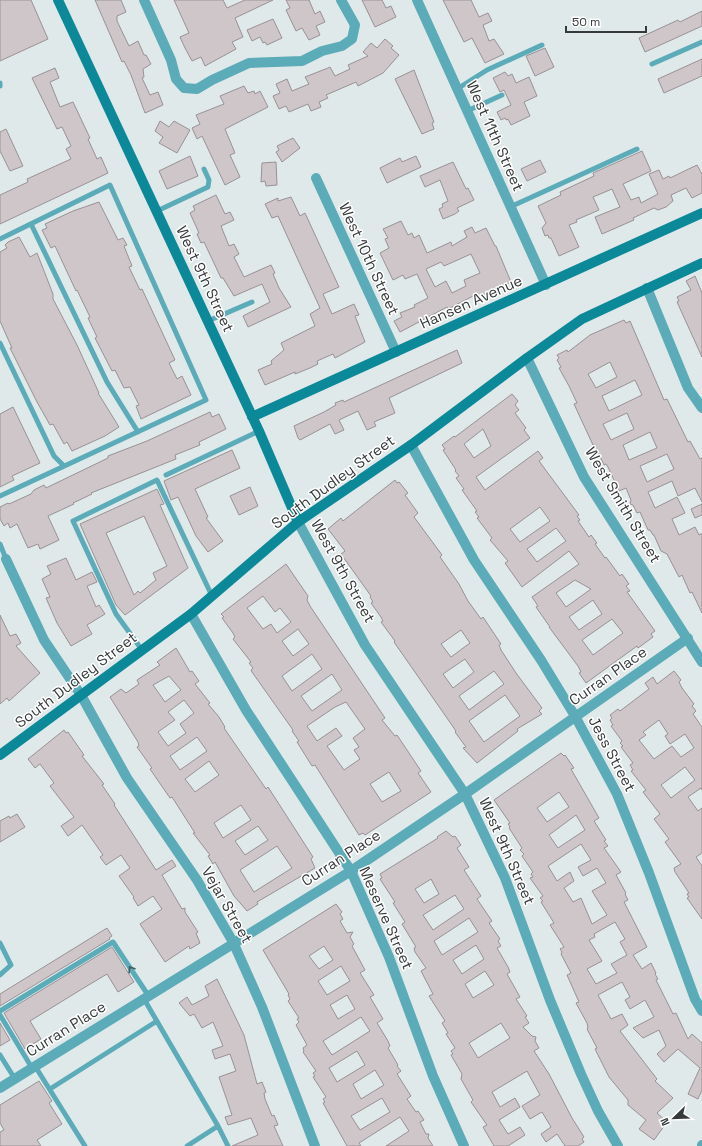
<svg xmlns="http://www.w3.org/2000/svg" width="702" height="1146" viewBox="0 0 702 1146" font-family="'Space Grotesk',sans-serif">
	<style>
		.building { fill: #cfc6c9; stroke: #999194; fill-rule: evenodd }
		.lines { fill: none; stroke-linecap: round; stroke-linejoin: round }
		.lane { stroke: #5babb9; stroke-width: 5 }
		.street { stroke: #5babb9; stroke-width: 10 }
		.secondary { stroke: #0c8999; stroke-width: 10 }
		.oneway { stroke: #415c60 }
		.labels { text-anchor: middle; stroke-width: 3; stroke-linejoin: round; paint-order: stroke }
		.street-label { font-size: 15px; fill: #363a3a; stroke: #fff }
	</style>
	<rect width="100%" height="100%" fill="#dfe9ea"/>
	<path class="building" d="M0,0H31L48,39L0,61Z
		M95,0H121L126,12L117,16V21L129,46L138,41L144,55H146L151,64L143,69L144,77L142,78L150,95L158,92L163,105L145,113L131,75L124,61L122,62Z
		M174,0H223L227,8L245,0H273L235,18L243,37L232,42L236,49L205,66L201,57L192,61L185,48L180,37L189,33Z
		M286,0H309L315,14L320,11L325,22L316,26L320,35L309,40L302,28L296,31L286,10L290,8Z
		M362,0H382L386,8L391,6L396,17L375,27Z
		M443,0H471L479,17L488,13L492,21L483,25L489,41L494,39L504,54L485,63L472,38L464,42Z
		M702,11V26L645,52L639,38L678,20L680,22Z
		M273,19L282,38L267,45L265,42L263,43L260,37L252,41L247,30Z
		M385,39L393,46L391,48L399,55L383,73L358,86L356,82L326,95L328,98L319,102L321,107L311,111L308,104L289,112L286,106L279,109L273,96L280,93L276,84L287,79L292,91L309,84L305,77L328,68L330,67L335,76L350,69L348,65L368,56L363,52L371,43L377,48Z
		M545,48L554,67L535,76L526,56Z
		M702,59V76L664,93L658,79Z
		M55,68L59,78L50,82L60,107L73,102L90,138L88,139L97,159L101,157L108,173L0,224V195L28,182L27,179L71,159L66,149L71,146L62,127L57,129L32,78Z
		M414,70L434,122L432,123L434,129L422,134L395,79Z
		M505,72L508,76L512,74L516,83L529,77L537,96L524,102L530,116L511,125L508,119L506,120L505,118L501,120L497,112L511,105L504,90L500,92L493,78Z
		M244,86L248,93L254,91L255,94L260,91L268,107L225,129L235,153L230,155L240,177L225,185L202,136L197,139L192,128L200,124L196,115L224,104L220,96Z
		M160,121L169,127L174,121L190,130L177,153L159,143L163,137L155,131Z
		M6,129L23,166L10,171L0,151V132Z
		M293,138L300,148L282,162L276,152L279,150L277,146Z
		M642,151L651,171L623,184L631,200L639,197L641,203L658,194L649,174L659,170L663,179L669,176L670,178L697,165L702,174V193L692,198L686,188L671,195L673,201L666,207L658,210L654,208L633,218L634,220L602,234L595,217L620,207L612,189L593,197L599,210L576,220L577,222L569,225L579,247L559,256L551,238H549L548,235L545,236L542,228L546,223L538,206L561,195L560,192L594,176L593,173Z
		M190,156L198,176L167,189L159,171Z
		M416,156L421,167L387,183L380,168L400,158L402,162Z
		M540,160L546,172L527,181L521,169Z
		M276,162L277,185L266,186L265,181L261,182L262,163Z
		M453,162L466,189L468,188L474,200L457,208L459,211L455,214L443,219L439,209L443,207L442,204L448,201L440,180L425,187L420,176Z
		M216,195L225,214L230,212L234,220L221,226L229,246L234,244L239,254L234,257L244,277L271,265L275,273L273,274L279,288L291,307L248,327L243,316L270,302L262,284L234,296L223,278H221L204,242L201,243L197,234L199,233L190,213L195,210L193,206Z
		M291,197L300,216L305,213L339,287L323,294L332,314L354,304L359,315L355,316L365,342L335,358L333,354L317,361L318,364L310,368L295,374V372L265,385L258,370L272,364L271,361L284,350L281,343L315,326L310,314L320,308L278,216L272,218L265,204L278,198V201Z
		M99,202L118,240L123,238L127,245L124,246L132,266L129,267L140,290L142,289L175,360L169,363L177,379L182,376L191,395L141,419L136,406L139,405L130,387L124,388L115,370L112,371L95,338L97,337L88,318L90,317L77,290L76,291L55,246L51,248L42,230L47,228L45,224L73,211Z
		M401,221L408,235L412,233L414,238L419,235L427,253L451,242L452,246L467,237L464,231L472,227L475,233L486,228L495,246H496L511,282L474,299L473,296L448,309L447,307L400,332L394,321L402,317L400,313L415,307L414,305L428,298L417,274L405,279L403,275L393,280L380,253L389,248L385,239L388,238L383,229ZM471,254L480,273L464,280L466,286L452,293L446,281L435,287L426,269L441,262L444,266Z
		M19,237L30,257L37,253L53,294V299L77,345L99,393H98L119,427L105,436L72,451L67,442L64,444L53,424L50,425L37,402L10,348H12L0,321V252L7,248L5,245L8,242Z
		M695,276L702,293V357L677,302L679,301L677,297L691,290L686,281Z
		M624,320L626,323L630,321L664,400L667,399L688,442L690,441L700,459L702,458V502L695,488L678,496L672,481L648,492L655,508L677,497L685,513L672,519L679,535L695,527L699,535L702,533V613L692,592L690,593L682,575L679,577L667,554L661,551L654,535H653L650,530H648L640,512L637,513L633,505L630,504L631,500L626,488L619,491L608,467L606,464L604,465L594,444L593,445L574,404L577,403L569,386L559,368L561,367L557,360L559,358L557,355L567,350L568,352L590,335ZM610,362L617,377L596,388L588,374ZM635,380L642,395L609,411L602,396ZM627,413L634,429L611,440L603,424ZM650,432L657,448L629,460L623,445ZM667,454L674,469L647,482L640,466Z
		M457,350L462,363L389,398L395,413L374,422L376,426L367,430L358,411L339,420L344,430L335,434L330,424L300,440L298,438L294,426L324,412L336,405L335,403L343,400L344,402Z
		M512,394L518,401L515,405L519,410L515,413L526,428L524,430L530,438L476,477L485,490L538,451L543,458L539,461L579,515L577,516L580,520L578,521L589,537L591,535L597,543L595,544L605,558L606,557L620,576L622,574L629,584L626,586L630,591L627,592L655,631L651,634L653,637L638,648L637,646L586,683L579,673L581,672L578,666L549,627H550L536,607L538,606L532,597L579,564L569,551L522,587L505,563L508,561L490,540L492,538L477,518L479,517L475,512L477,511L462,490L464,489L456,478L459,476L455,471L456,470L443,450L445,449L442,445L454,436L455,437ZM483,429L491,446L474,458L464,444ZM540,507L550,521L520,542L510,529ZM556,528L566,541L537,562L527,549ZM575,580L591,589L566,607L556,593ZM593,600L602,614L579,630L569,617ZM612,619L623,633L593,655L582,640Z
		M13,407L40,463L12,476L14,480L0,487V414Z
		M210,412L212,417L219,414L226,429L199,442L200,445L175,455L176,459L91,493L92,494L73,503L74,504L48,516L59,540L40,549L38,544L28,548L17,524L10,528L8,523L4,526L0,519V507L8,503L9,504L31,494L34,490L44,485L46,488L108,458V456L147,441Z
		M232,450L240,468L195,489L208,517L206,518L223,541L208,552L196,536L178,497L171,500L164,481Z
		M395,480L397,483L399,482L408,493L405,495L418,513L414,517L442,555L440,557L459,584L468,601L481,619L483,617L501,644L499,645L501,650L516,673L542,708L539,711L542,714L517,729L518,731L477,763L463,748L466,747L455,732L456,731L394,642L395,641L381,622L383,621L381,617L371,603L373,602L370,597L371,596L341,554L345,551L328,529L341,518L343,521ZM461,630L470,643L451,657L441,644ZM465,659L474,672L453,688L443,674ZM494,671L504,684L469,710L459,696ZM505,695L520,716L484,742L469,721Z
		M250,487L258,506L239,515L230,496Z
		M157,489L164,504L160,505L188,568L125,615L116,605L80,524ZM144,516L167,566L153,573L156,580L140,593L138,591L134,595L106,533Z
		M702,504V515L695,518L691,509Z
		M66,558L76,580L92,572L97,582L87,586L96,607L99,605L105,614L87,625L92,634L71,646L57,623L46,598L50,597L42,579L51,574L47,566Z
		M286,564L308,596L307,600L310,606L385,718L382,720L395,736L397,735L421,771L418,773L431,792L365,835L363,833L359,835L315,765L312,766L297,742L299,741L292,731L293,730L252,672L251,670L253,668L249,663L251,662L233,639L235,637L233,633L222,618L224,617L221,614ZM263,596L275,612L280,608L291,622L277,633L271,624L263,629L247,608ZM298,629L309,644L293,656L282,641ZM312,654L322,669L292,691L282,676ZM332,674L342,690L312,711L301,696ZM346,702L365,729L353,738L359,747L354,750L360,759L344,770L327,746L342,736L336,728L317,741L307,726L335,707ZM389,772L401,791L382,802L370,784Z
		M0,615L10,636L16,634L21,643L16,646L40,673L9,701L7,698L0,704Z
		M176,648L190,672L192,671L199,681L195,684L210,703L208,704L219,717L225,727L224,728L264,786L266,789L268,787L313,857L311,859L315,868L257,902L258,904L247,911L234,896L215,862L213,864L208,856L210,855L193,833H195L172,797L170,798L150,769L152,768L137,747L139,746L138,742L110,697L121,689L126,693L139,684L137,680L160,665L157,662ZM169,676L181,690L165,702L153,685ZM184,700L194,713L180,724L186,733L168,746L158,732L175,720L168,712ZM197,737L207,751L180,770L170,756ZM209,761L219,775L195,792L185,779ZM241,805L251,820L223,838L214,823ZM258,826L268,840L245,855L235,841ZM277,846L292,868L254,892L240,870Z
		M674,671L681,680L679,682L682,688L694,704L692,706L696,711L693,714L702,727V790L701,788L688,797L698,811L702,808V853L696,857L702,866V919L687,898L689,897L687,894L689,893L675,872L674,868L681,864L665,842L669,839L654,819L660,814L643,792L646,790L631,771L633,770L630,765L633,763L621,747L623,746L620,743L622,741L611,726L613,725L610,720L612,718L610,715L618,709L620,711L649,689L645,683L653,677L657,684ZM659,720L668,734L665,736L670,744L685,734L694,748L681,757L672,746L654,759L639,740L646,735L643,732ZM685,767L695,780L671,798L661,785Z
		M64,730L66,733L68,732L84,755L82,756L104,784L102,785L115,804L114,805L156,870L172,860L176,866L162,875L182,909L185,908V912L198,932L196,933L200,943L190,949L189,946L165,962L140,924L162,909L153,896L138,906L133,898L134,897L119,876L130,868L121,855L106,865L100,857L103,855L82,825L68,836L61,826L74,817L50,786L54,783L40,764L35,768L28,759Z
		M561,753L564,756L565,755L574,768L571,769L599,818L594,821L606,840L604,841L608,846L604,848L621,872L616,875L626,893L625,894L628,900L624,902L647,947L633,955L642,969L651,963L656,973L655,974L658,979L656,980L673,1014L676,1013L688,1039L692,1034L702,1043V1090L698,1099L688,1094L700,1068L678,1049L664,1062L657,1054L666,1046L659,1030L643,1038L633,1028L654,1017L645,1000L630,1009L625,1000L630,997L622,982L598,995L611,1019L622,1014L628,1025L620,1031L657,1079L655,1081L673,1098L657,1113L667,1122L654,1140L639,1129L646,1120L628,1105V1100L609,1077L595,1049L597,1048L587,1029L588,1028L587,1023L576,1003L579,1002L567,975L571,973L561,954L562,952L560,949L564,947L550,925L554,923L541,902L543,901L540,898L543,896L530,878L533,877L531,874L533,872L522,856L524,854L520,850L522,848L509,828L510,827L508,824L510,823L494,800ZM559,792L569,807L547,822L537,808ZM576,815L585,830L558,848L549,835ZM581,844L591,860L578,867L583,876L597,868L606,883L592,891L607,915L592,924L581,898L573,902L564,888L574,881L570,872L557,881L548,866ZM615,922L625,939L620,942L627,955L611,964L617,973L596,984L587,969L602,961L589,940L595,937L594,934Z
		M17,814L25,827L0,842V821L9,816L10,818Z
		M446,831L453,837L455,836L461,845L457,848L469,867L464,870L481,896L477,899L492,921L489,923L500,939L498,941L501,946L497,948L508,967L510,972L507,974L520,997L516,999L527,1016L525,1017L529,1023L523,1027L532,1036L536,1037L535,1041L539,1048L534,1051L549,1074L572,1118L584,1137L582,1139L584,1142L578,1146H565L557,1134L546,1142L541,1134L551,1127L542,1112L530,1119L522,1106L540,1095L527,1071L492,1092L500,1107L515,1098L520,1107L499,1120L508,1134L520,1127L525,1135L508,1146H494L483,1127L487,1125L471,1102L473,1100L461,1079L462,1074L451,1055L453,1054L451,1051L455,1048L446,1034L448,1033L442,1023L445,1021L429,996L433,994L421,971L426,968L415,952L414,948L416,947L402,924L405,922L393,903L395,902L380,879L382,878L380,874L438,838L437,837ZM431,879L439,894L424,903L415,889ZM455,895L464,909L433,930L423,915ZM469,918L478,932L442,955L434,941ZM476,945L484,959L462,974L453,960ZM485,971L494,985L473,998L465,984ZM501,1023L510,1038L478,1058L469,1043Z
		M336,904L342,912L340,914L343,919L340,921L347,933L353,932L350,937L354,944L352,946L365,970L360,973L374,995L370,997L383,1019L377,1023L388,1041L390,1046L388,1048L398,1065L397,1066L401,1071L397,1074L411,1096L407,1099L416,1112L418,1111L424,1120L420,1122L426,1134H429L428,1138L433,1146H386L409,1131L400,1117L359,1143L361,1146H347L323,1103L325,1102L323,1099L326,1097L313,1077L315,1076L313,1073L316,1071L303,1052L304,1051L303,1048L307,1045L296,1025L299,1022L297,1019L299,1018L288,1001L290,999L288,995L289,994L263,950ZM324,946L333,960L319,969L309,956ZM341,966L350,981L327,995L318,981ZM347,995L355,1009L338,1019L330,1005ZM361,1017L370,1031L332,1055L323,1041ZM357,1051L365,1065L337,1082L329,1068ZM375,1070L384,1085L361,1099L353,1084ZM382,1098L390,1112L360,1130L351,1116Z
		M107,928L112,936L109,938L110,939L0,1006V994Z
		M112,947L134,982L118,992L107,974L82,989L30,1021L41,1039L25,1049L4,1013Z
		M217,979L244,1035L257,1084L262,1082L266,1092L264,1093L265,1099L272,1116L274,1115L278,1125L274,1126L283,1146H232L258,1135L251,1118L228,1125L225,1117L232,1115L219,1077L236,1071L230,1054L215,1059L212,1050L223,1046L213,1022L202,1028L194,1014L190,1016L179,1003L187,997L192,1005L209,996L205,986Z
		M0,1023L10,1040L0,1046Z
		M39,1081L52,1101L49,1103L62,1124L37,1140L41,1146H0V1132L4,1130L0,1123V1105Z"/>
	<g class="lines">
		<path class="lane" d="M652,64L702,42
			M0,83V86
			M457,89L487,70L542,45
			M467,111L502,95
			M510,207L637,149
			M157,211L208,187L209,180L204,169
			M31,224L107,382L138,432
			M0,239L110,185L206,400L0,496
			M208,321L252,302
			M0,343L54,456L64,466
			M166,475L259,431
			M0,544L6,559
			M142,650L116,614L73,521L157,480L212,596
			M0,943L11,965L0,975
			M144,999L218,1126L187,1146
			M0,1011L113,942L148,995
			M0,1015L32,1068
			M0,1055L15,1079
			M35,1066L85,1146
			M50,1089L157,1021
			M218,1126L228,1146"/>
		<path class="street" d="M144,0L171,60L176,79L184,88L197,89L212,80L249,63L302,61L322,51L342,46L352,39L355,25L341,0
			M417,0L546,285
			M316,178L396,352
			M647,288L688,388L702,408
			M527,358L584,477L702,662
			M411,445L474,560L541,660L575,716L617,794L649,873L695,999L702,1011
			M298,522L365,645L465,794L505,878L550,1000L581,1074L598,1111L618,1146
			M6,559L44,640L81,695L127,778L197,880L233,942L262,1007L315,1146
			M191,614L246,710L351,871L389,957L433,1076L464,1146
			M0,1088L351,871L465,794L688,638
			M702,1146V1145"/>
		<path class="secondary" d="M58,0L259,431L298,522
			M252,417L702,213
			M0,755L191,614L298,522L411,445L527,358L582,319L702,263"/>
	</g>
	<defs><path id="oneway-chevron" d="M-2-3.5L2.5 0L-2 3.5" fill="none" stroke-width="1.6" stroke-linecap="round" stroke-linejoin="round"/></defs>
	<use class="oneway" href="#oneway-chevron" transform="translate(131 969) rotate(-123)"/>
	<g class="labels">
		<g class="street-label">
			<text transform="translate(495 136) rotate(66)" y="5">West 11th Street</text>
			<text transform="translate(369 259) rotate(65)" y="5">West 10th Street</text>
			<text transform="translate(205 279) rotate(65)" y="5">West 9th Street</text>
			<text transform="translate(471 302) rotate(-24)" y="5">Hansen Avenue</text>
			<text transform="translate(333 482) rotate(-36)" y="5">South Dudley Street</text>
			<text transform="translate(623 505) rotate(59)" y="5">West Smith Street</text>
			<text transform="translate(343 571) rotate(61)" y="5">West 9th Street</text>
			<text transform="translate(608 676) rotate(-35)" y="5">Curran Place</text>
			<text transform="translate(76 680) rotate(-37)" y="5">South Dudley Street</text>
			<text transform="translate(612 754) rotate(62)" y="5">Jess Street</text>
			<text transform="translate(507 851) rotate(66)" y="5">West 9th Street</text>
			<text transform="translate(341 858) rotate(-33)" y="5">Curran Place</text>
			<text transform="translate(227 905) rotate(60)" y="5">Vejar Street</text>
			<text transform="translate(386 918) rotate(66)" y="5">Meserve Street</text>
			<text transform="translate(66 1029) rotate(-32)" y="5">Curran Place</text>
		</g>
	</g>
	<g transform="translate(674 1118) rotate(247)" stroke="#ffffff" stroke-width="3" paint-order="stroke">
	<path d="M0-3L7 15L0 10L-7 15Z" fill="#363a3a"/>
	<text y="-6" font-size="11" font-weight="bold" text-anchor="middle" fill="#363a3a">N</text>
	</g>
	<path d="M566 26v6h80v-6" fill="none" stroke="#363a3a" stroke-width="2"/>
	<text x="572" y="26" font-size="12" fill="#363a3a" stroke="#ffffff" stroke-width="3" paint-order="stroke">50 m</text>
</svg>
